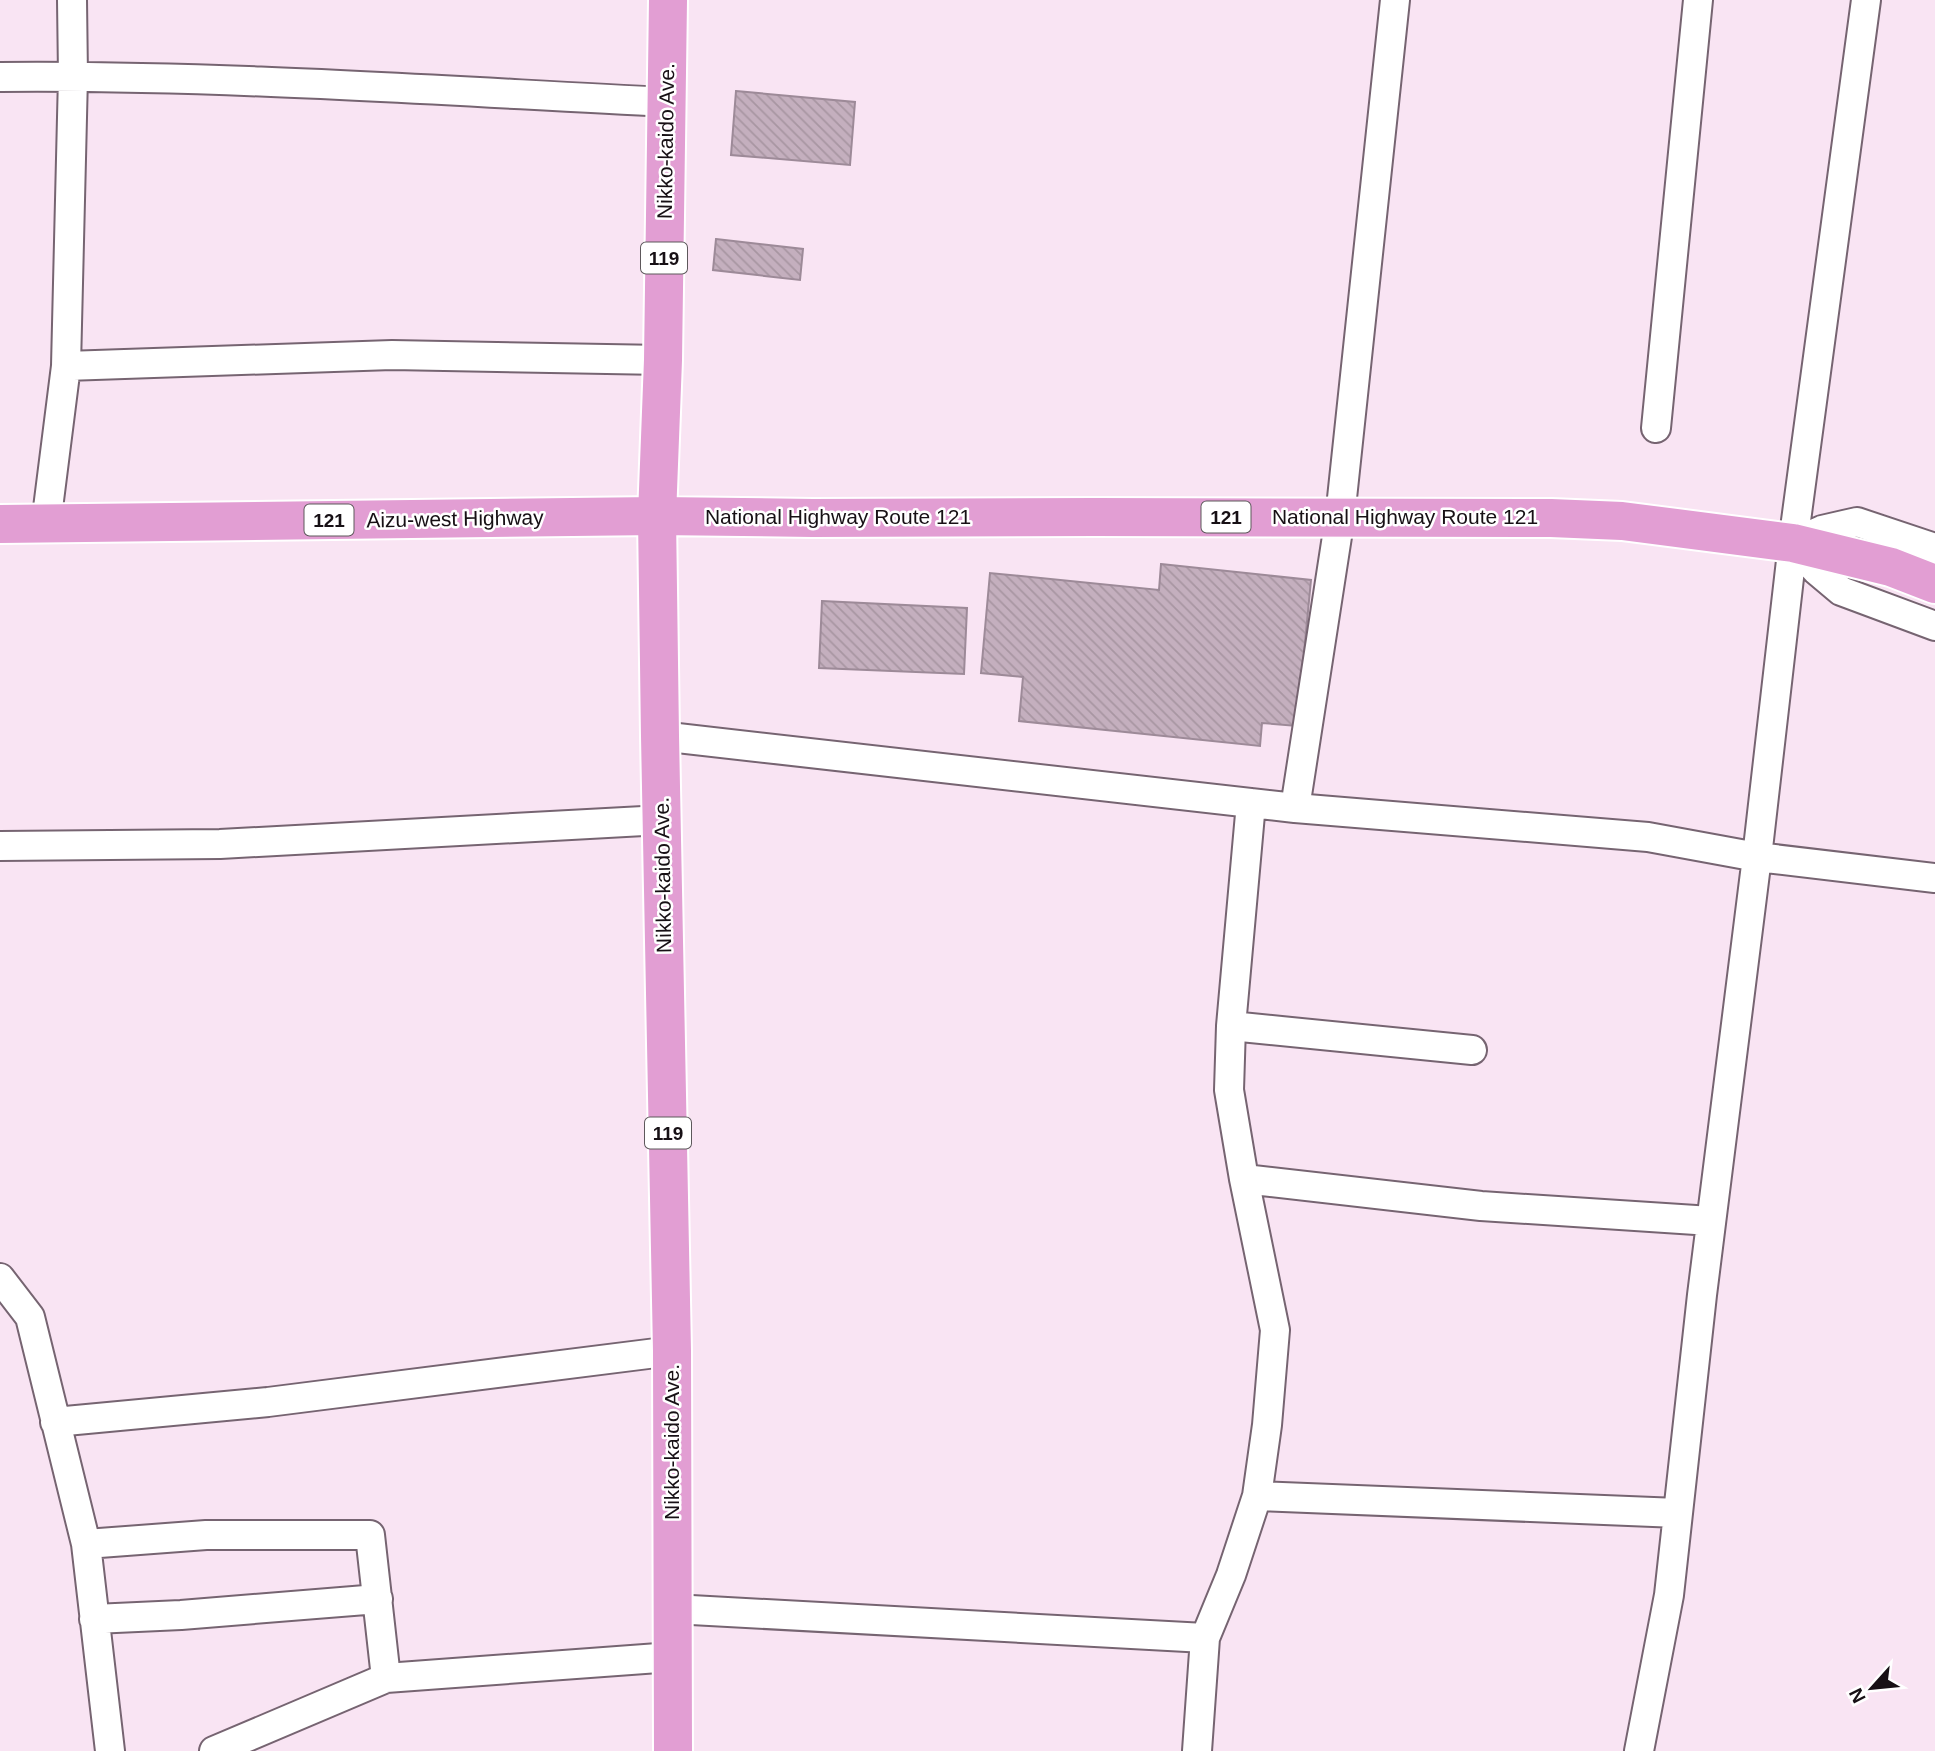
<svg xmlns="http://www.w3.org/2000/svg" width="1935" height="1751" viewBox="0 0 1935 1751" font-family="Helvetica,sans-serif">
	<style>
		.building { fill: url(#building-back-hatch); stroke: #9d8a98; stroke-width: 2 }
		.lines { fill: none; stroke-linecap: round; stroke-linejoin: round }
		.minor-casing { stroke: #766471; stroke-width: 32 }
		.trunk-casing { stroke: #fff; stroke-width: 42 }
		.minor { stroke: #fff; stroke-width: 28 }
		.trunk { stroke: #e29ed3; stroke-width: 38 }
		.labels { text-anchor: middle; stroke-width: 5; stroke-linejoin: round; paint-order: stroke }
		.shield { fill: #fff; stroke: #5d585b; stroke-width: 2 }
		.shield-label { font-size: 19px; font-weight: bold; fill: #171015 }
		.street-label { font-size: 21px; fill: #171015; stroke: #fff }
	</style>
	<defs>
		<pattern id="building-back-hatch" width="6" height="6" patternUnits="userSpaceOnUse" patternTransform="scale(1.75)"><rect width="6" height="6" fill="#c4afbe"/><path d="M-1 5l2 2M0 0l6 6M5-1l2 2" fill="none" stroke="#a896a2"/></pattern>
	</defs>
	<rect width="100%" height="100%" fill="#f9e4f3"/>
	<path class="building" d="M736,91L855,102L850,165L731,155Z
		M716,239L803,249L800,280L713,270Z
		M1161,564L1311,580L1297,726L1262,723L1260,746L1019,721L1023,677L981,673L990,573L1159,590Z
		M822,601L967,608L964,674L819,668Z"/>
	<g class="lines">
		<g class="minor-casing">
			<path id="minor" d="M0,77C222,75 444,91 666,102
				M66,366L392,355L663,360
				M1656,428L1698,0
				M46,524L66,366L73,76L72,0
				M1935,548L1857,522L1822,530L1793,543L1816,570L1841,591L1935,626
				M660,736L1295,808L1648,837L1757,857L1935,878
				M1295,808L1340,517L1395,0
				M0,846L220,844L662,820
				M1231,1026L1472,1050
				M1244,1179L1481,1206L1711,1221
				M0,1278L30,1317L86,1544L110,1751
				M55,1422L268,1402L672,1351
				M1257,1496L1678,1513
				M86,1544L206,1535H370L386,1678
				M673,1609L1205,1638
				M94,1619L181,1615L378,1599
				M214,1751L386,1678L672,1657
				M1197,1751L1205,1638L1231,1575L1257,1496L1267,1425L1275,1330L1244,1179L1229,1090L1231,1026L1251,803
				M1639,1751L1669,1595L1702,1295L1757,857L1793,543L1866,0"/>
		</g>
		<g class="trunk-casing">
			<path id="trunk" d="M668,0L663,360L657,516L660,736L672,1351L673,1751
				M0,524L657,516L813,518L1095,517L1551,518L1622,521L1793,543L1891,567L1935,584"/>
		</g>
		<use href="#minor" class="minor"/>
		<use href="#trunk" class="trunk"/>
	</g>
	<g class="labels">
		<g class="shield">
			<rect x="641" y="242.5" width="46" height="31" rx="5"/>
			<rect x="1201.5" y="501.5" width="49" height="31" rx="5"/>
			<rect x="304.5" y="504.5" width="49" height="31" rx="5"/>
			<rect x="645" y="1117.5" width="46" height="31" rx="5"/>
		</g>
		<g class="shield-label">
			<text x="664" y="265">119</text>
			<text x="1226" y="524">121</text>
			<text x="329" y="527">121</text>
			<text x="668" y="1140">119</text>
		</g>
		<g class="street-label">
			<text transform="translate(666 141) rotate(-89)" y="7">Nikko-kaido Ave.</text>
			<text x="838" y="524">National Highway Route 121</text>
			<text x="1405" y="524">National Highway Route 121</text>
			<text transform="translate(455 519) rotate(-1)" y="7">Aizu-west Highway</text>
			<text transform="translate(663 875) rotate(-91)" y="7">Nikko-kaido Ave.</text>
			<text transform="translate(672 1442) rotate(-90)" y="7">Nikko-kaido Ave.</text>
		</g>
	</g>
	<g transform="translate(1872 1688) rotate(243)" stroke="#ffffff" stroke-width="5" paint-order="stroke">
	<path d="M0-5L12 26L0 18L-12 26Z" fill="#171015"/>
	<text y="-10" font-size="19" font-weight="bold" text-anchor="middle" fill="#171015">N</text>
	</g>
</svg>
